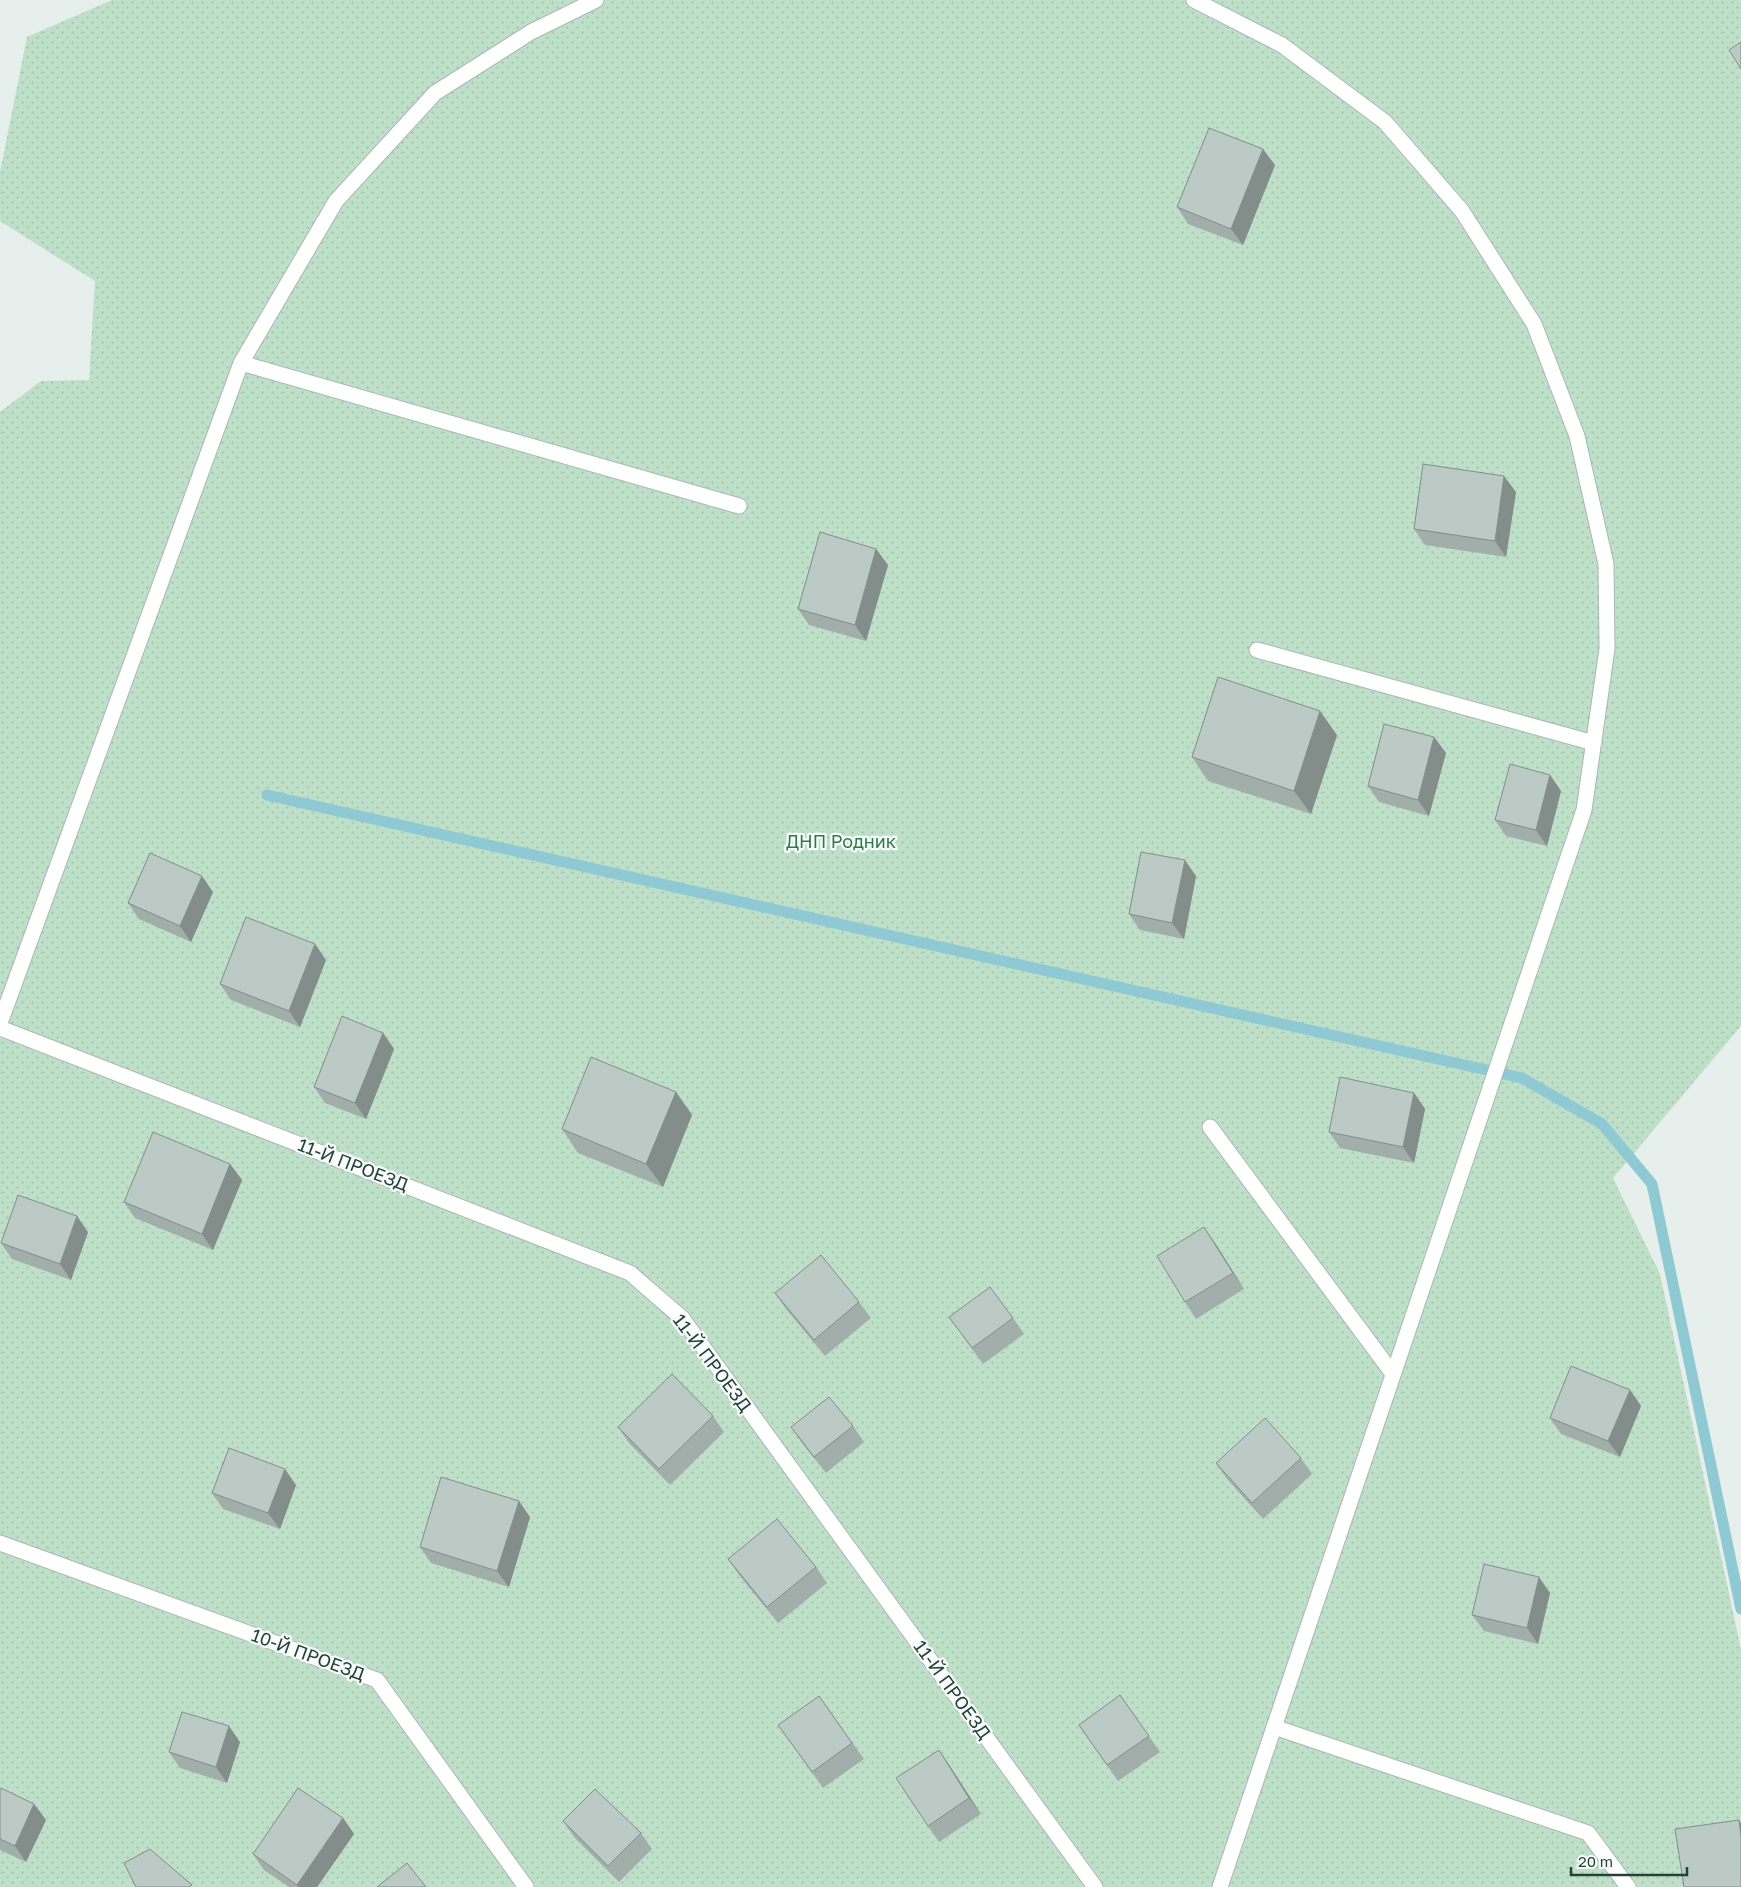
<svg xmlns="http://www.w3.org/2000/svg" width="1741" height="1887" viewBox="0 0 1741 1887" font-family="'Golos Text',sans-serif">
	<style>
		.green { fill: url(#green-dots) }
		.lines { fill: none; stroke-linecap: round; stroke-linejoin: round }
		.stream { stroke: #8ec9d4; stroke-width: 11 }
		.service-casing { stroke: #a8b8b2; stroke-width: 17 }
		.minor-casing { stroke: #a8b8b2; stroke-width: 17 }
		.service { stroke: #fff; stroke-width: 15 }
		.minor { stroke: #fff; stroke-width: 15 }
		.wall { fill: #a1aea9 }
		.shaded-wall { fill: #838d89 }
		.building { fill: #bbcac4; stroke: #838d89 }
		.labels { text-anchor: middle; stroke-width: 4.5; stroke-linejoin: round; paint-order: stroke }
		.park-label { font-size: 18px; fill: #2d7a4b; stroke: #f7fbf9 }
		.street-label { font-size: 18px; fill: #24423a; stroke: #f7fbf9 }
	</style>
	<defs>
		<pattern id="green-dots" width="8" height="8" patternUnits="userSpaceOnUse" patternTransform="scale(1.25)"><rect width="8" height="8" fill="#bfe0c8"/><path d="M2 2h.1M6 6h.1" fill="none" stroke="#a4c1ad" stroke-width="1.8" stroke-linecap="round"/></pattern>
	</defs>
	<rect width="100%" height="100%" fill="#e6efeb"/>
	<path class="green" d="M112,0H1741V1026L1613,1178L1660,1274L1741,1649V1887H0V412L41,381L89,380L95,281L0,221V172L27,37Z"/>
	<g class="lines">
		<path class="stream" d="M267,795L1522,1078L1602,1124L1652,1184L1741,1609"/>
		<g class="service-casing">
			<path id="service" d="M1210,1127L1393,1374
				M1274,1727L1588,1833L1628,1887"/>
		</g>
		<g class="minor-casing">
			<path id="minor" d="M1194,0L1282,45L1385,122L1462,211L1534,324L1577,436L1606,564L1607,649L1584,810L1220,1887
				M241,363L739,506
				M1257,650L1594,743
				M0,1023L241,363L336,201L435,93L531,32L596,0
				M0,1028L630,1273L682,1318L1095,1887
				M0,1543L377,1680L526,1887"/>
		</g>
		<use href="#service" class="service"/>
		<use href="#minor" class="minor"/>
	</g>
	<path class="wall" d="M1275,165L1243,245L1188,224L1177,207Z
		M1516,492L1506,557L1425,545L1414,529Z
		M876,549L888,565L866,641L809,625L798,609Z
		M1337,735L1311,814L1208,781L1192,757Z
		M1434,737L1446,753L1429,816L1379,802L1368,786Z
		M1550,775L1561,791L1547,846L1506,836L1495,820Z
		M1196,876L1184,939L1140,930L1129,914Z
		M213,892L191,942L139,919L128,903Z
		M326,960L300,1027L231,1000L220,984Z
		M383,1033L394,1049L366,1119L325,1103L314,1087Z
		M676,1092L692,1115L663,1187L578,1153L562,1129Z
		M1414,1093L1425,1109L1414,1163L1340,1148L1329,1132Z
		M230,1164L242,1180L213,1250L135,1218L124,1202Z
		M88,1232L71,1280L12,1259L1,1243Z
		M1215,1243L1244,1289L1196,1319L1185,1302Z
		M775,1293L859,1302L871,1318L825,1356L786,1309Z
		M949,1317L1013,1318L1024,1334L983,1364Z
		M1630,1390L1641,1406L1620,1457L1561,1434L1550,1418Z
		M713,1416L724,1432L670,1485L629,1443L618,1427Z
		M853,1426L864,1442L826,1473L802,1443L791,1427Z
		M1301,1458L1312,1474L1263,1519L1227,1479L1216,1463Z
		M296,1485L280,1529L223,1509L212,1493Z
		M530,1517L509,1587L431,1563L420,1547Z
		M728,1559L816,1567L827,1583L778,1623L739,1575Z
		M1550,1593L1538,1644L1484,1631L1472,1615Z
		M1120,1695L1160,1752L1118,1781L1079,1725Z
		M819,1696L864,1759L823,1788L778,1725Z
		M240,1742L227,1783L180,1768L169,1752Z
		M939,1751L981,1814L939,1842L928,1826Z
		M0,1790L34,1804L46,1820L26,1862L0,1850Z
		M343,1818L354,1834L317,1887H289L264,1870L253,1854Z
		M563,1821L641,1833L652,1849L619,1882L574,1837Z"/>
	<path class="shaded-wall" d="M1263,149L1275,165L1243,245L1231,229Z
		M1504,476L1516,492L1506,557L1495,541Z
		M876,549L888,565L866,641L855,625Z
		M1320,711L1337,735L1311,814L1294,791Z
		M1434,737L1446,753L1429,816L1418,800Z
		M1550,775L1561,791L1547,846L1536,830Z
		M1185,860L1196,876L1184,939L1172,923Z
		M202,876L213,892L191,942L180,926Z
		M315,944L326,960L300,1027L289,1011Z
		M383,1033L394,1049L366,1119L355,1103Z
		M676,1092L692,1115L663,1187L646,1164Z
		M1414,1093L1425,1109L1414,1163L1403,1147Z
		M230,1164L242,1180L213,1250L202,1234Z
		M77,1216L88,1232L71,1280L60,1264Z
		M1204,1227L1215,1243L1244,1289L1233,1273Z
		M1630,1390L1641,1406L1620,1457L1608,1441Z
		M285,1469L296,1485L280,1529L268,1513Z
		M519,1501L530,1517L509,1587L497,1571Z
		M1539,1577L1550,1593L1538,1644L1527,1628Z
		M229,1726L240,1742L227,1783L216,1767Z
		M939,1750L950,1766L981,1814L969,1798Z
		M34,1804L46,1820L26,1862L15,1846Z
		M343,1818L354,1834L317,1887H298L297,1885Z
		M1739,1820L1741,1823V1836Z"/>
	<path class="building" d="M1741,42V69L1729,50Z
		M1209,128L1263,149L1231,229L1177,207Z
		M1423,464L1504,476L1495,541L1414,529Z
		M820,532L876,549L855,625L798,609Z
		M1218,677L1320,711L1294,791L1192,757Z
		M1384,724L1434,737L1418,800L1368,786Z
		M1510,764L1550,775L1536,830L1495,820Z
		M1141,852L1185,860L1172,923L1129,914Z
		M150,853L202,876L180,926L128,903Z
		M246,917L315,944L289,1011L220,984Z
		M342,1016L383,1033L355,1103L314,1087Z
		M591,1057L676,1092L646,1164L562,1129Z
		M1340,1077L1414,1093L1403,1147L1329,1132Z
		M153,1132L230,1164L202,1234L124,1202Z
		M18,1195L77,1216L60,1264L1,1243Z
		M1204,1227L1233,1273L1185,1302L1157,1256Z
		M821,1255L859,1302L814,1340L775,1293Z
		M990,1287L1013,1318L972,1348L949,1317Z
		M1571,1366L1630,1390L1608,1441L1550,1418Z
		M672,1374L713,1416L659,1469L618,1427Z
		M829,1397L853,1426L814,1457L791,1427Z
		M1265,1418L1301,1458L1252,1503L1216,1463Z
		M229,1448L285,1469L268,1513L212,1493Z
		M441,1477L519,1501L497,1571L420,1547Z
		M777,1519L816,1567L767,1607L728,1559Z
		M1484,1564L1539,1577L1527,1628L1472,1615Z
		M1120,1695L1149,1736L1107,1765L1079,1725Z
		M819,1696L852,1743L812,1772L778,1725Z
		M182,1712L229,1726L216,1767L169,1752Z
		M939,1750L969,1798L928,1826L896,1778Z
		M1,1788L34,1804L15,1846L0,1839V1790Z
		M298,1788L343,1818L297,1885L253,1854Z
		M595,1789L641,1833L608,1866L563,1821Z
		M1739,1820L1741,1836V1887H1684L1675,1829Z
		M150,1849L192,1885L189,1887H136L124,1863Z
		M407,1863L426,1887H377Z"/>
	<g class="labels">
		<g class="park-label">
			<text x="841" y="848">ДНП Родник</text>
		</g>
		<g class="street-label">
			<text transform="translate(353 1165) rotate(21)" y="6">11-Й ПРОЕЗД</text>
			<text transform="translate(712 1363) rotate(53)" y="6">11-Й ПРОЕЗД</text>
			<text transform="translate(308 1655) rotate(20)" y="6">10-Й ПРОЕЗД</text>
			<text transform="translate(952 1690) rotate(54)" y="6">11-Й ПРОЕЗД</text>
		</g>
	</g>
	<path d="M1571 1867v8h116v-8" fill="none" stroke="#24423a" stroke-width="2.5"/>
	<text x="1578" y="1867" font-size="15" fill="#24423a" stroke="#f7fbf9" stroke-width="4" paint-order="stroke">20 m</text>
</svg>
